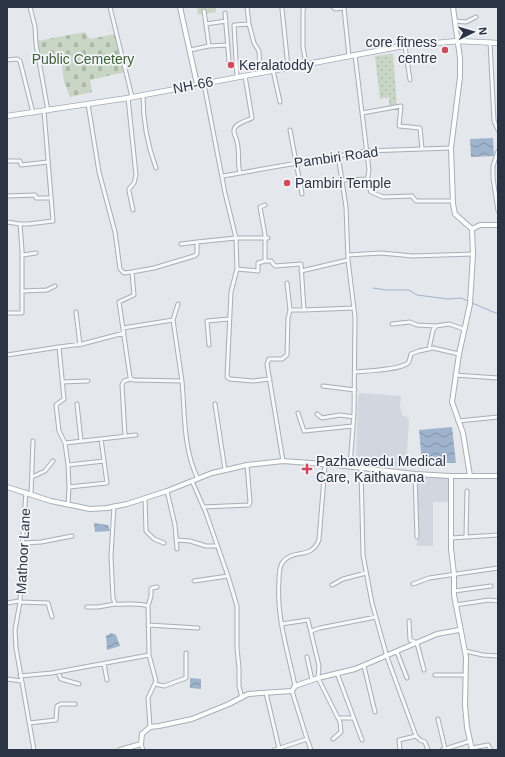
<svg xmlns="http://www.w3.org/2000/svg" width="505" height="757" viewBox="0 0 505 757" font-family="Helvetica,sans-serif">
	<style>
		.built { fill: #d2d6de }
		.grass { fill: #c9d6c5 }
		.cemetery { fill: url(#cemetery-stones) }
		.park { fill: url(#park-dots) }
		.water { fill: url(#water-waves) }
		.lines { fill: none; stroke-linecap: round; stroke-linejoin: round }
		.stream { stroke: #9fb4cc; stroke-width: 1 }
		.street-casing { stroke: #a9aeb7; stroke-width: 5 }
		.secondary-casing { stroke: #a9aeb7; stroke-width: 6 }
		.primary-casing { stroke: #a3abb8; stroke-width: 6 }
		.street { stroke: #f7f8fa; stroke-width: 3 }
		.secondary { stroke: #fff; stroke-width: 4 }
		.primary { stroke: #fff; stroke-width: 4.5 }
		.poi-dot { fill: #d1495b; stroke: #f4f6f9; stroke-width: 1.5 }
		.labels { text-anchor: middle; stroke-width: 3.5; stroke-linejoin: round; paint-order: stroke }
		.poi-label { font-size: 14px; fill: #2b3445; stroke: #f4f6f9; text-anchor: start }
		.park-label { font-size: 14px; fill: #3f6138; stroke: #f4f6f9 }
		.street-label { font-size: 14px; fill: #2b3445; stroke: #f4f6f9 }
	</style>
	<defs>
		<pattern id="cemetery-stones" width="16" height="16" patternUnits="userSpaceOnUse"><rect width="16" height="16" fill="#c9d6c5"/><path d="M2 7V4a2 2 0 0 1 4 0v3zM10 15v-3a2 2 0 0 1 4 0v3z" fill="#adb8ab"/></pattern>
		<pattern id="park-dots" width="8" height="8" patternUnits="userSpaceOnUse"><rect width="8" height="8" fill="#c9d6c5"/><path d="M2 2h.1M6 6h.1" fill="none" stroke="#adb8ab" stroke-width="1.8" stroke-linecap="round"/></pattern>
		<pattern id="water-waves" width="16" height="10" patternUnits="userSpaceOnUse"><rect width="16" height="10" fill="#9fb4cc"/><path d="M0 5q4-4 8 0t8 0" fill="none" stroke="#8293a7"/></pattern>
	</defs>
	<rect width="100%" height="100%" fill="#e4e7ec"/>
	<path class="built" d="M359,393L401,396L400,407L403,416L408,417L409,420L406,468L356,462L358,395H359Z
		M417,478H449L448,502H433V546H417Z"/>
	<path class="grass" d="M197,7H216V12L198,15Z"/>
	<path class="cemetery" d="M85,32L90,39L115,34L125,72L90,80L92,92L70,97L64,82L61,57L41,60L37,41Z"/>
	<path class="park" d="M393,54L397,106L389,107V97L380,99L375,56Z"/>
	<path class="water" d="M493,138L494,156L471,157L470,139Z
		M452,427L456,463H422L419,430Z
		M94,523L108,525L110,531L95,532Z
		M111,633L116,635L120,646L107,650L106,636Z
		M190,678L201,679V689L190,688Z"/>
	<g class="lines">
		<path class="stream" d="M373,288L386,290H409L417,295L448,299L461,298L468,301
			M472,303L498,314"/>
		<g class="street-casing">
			<path id="street" d="M30,7L35,27L36,44L48,111
				M110,7L132,97
				M304,7L303,10V47L306,64
				M333,7L335,9L344,8L349,56
				M282,9L288,67
				M204,11L209,46
				M225,13L229,61
				M455,21L466,22L476,17
				M206,24L226,21
				M249,24L254,43L259,51L260,73
				M490,42L494,121L498,130
				M405,46L410,80
				M190,50L209,46L228,45
				M355,55L369,170L367,182L371,192L383,197L412,196L416,201H453
				M7,60L17,59L20,61L33,113
				M273,70L280,102
				M237,77L234,25L249,24L247,7
				M204,84L225,193L236,238L237,269L231,292L227,377L230,379L253,381L270,379
				M143,95C143,120 147,144 156,168
				M128,98L136,175L134,183L129,189V191L133,210
				M88,104L99,172L115,232L120,269L124,273L132,272L134,295L119,302L130,377L131,379L134,380L182,381C185,414 183,449 198,479
				M362,113L401,106L399,126L420,128L422,149
				M290,130L302,194
				M498,151L493,166V178L498,211
				M338,155L346,207L348,260L355,317L354,413L350,467
				M7,161H20L21,165L48,162
				M240,173C237,163 240,152 237,142C237,138 233,134 234,130C235,123 247,121 252,118L245,76
				M223,176L366,151L451,148
				M342,180L368,179
				M7,196L35,195L36,198H51
				M265,205L260,207L265,235V261H271L275,266L301,264L304,310L354,308
				M7,222L20,224
				M181,244L197,242
				M23,255L36,253
				M348,255L381,253L413,256L473,254
				M237,269L258,271V263L265,261
				M301,271L348,260
				M132,272L154,268L194,256L197,254V242L236,238H268
				M23,291L47,290L55,286
				M178,304L173,320L182,381
				M290,310H304
				M76,312L80,345
				M7,313H22V250L20,224H28L53,221L44,111
				M392,324L410,322L417,325L436,326
				M123,328L173,320
				M209,345L207,321L229,319
				M59,347L82,344L124,333
				M429,349L433,330L436,326L449,324L464,329
				M7,355L59,347L64,399L56,405L59,431L65,443L68,465L69,487L68,505
				M355,372C367,371 400,370 408,363C410,361 410,357 411,354L419,351L433,348L459,354
				M455,375L498,378
				M62,382L88,381
				M323,386L355,390
				M77,404L81,441
				M215,404L225,470
				M298,413L304,431L353,426
				M317,414L322,418L340,415L354,417
				M458,421L498,417
				M125,436L122,385L124,381L131,379
				M65,443L136,435
				M283,461L267,364L269,359H282L287,355L288,318L290,310L287,283
				M68,465L104,461
				M361,468L363,555L372,603L387,657L416,736L399,740L400,750
				M415,474L417,537
				M32,477L45,471L53,461
				M192,481L206,513L228,576L237,606V648L239,668V686L242,698
				M69,487L107,483L101,439
				M167,491L175,525L177,549
				M26,492L23,533L20,602L15,630L16,648L34,750
				M31,494L33,441
				M145,498L146,531L154,539L164,543
				M114,506L111,556L113,598L115,604C127,605 137,602 148,606L149,655L156,681L148,698L150,727
				M203,507L249,505L250,502L247,465
				M466,537L467,491
				M451,538L498,535
				M176,540L190,541L206,546H217
				M23,543L41,542L72,536
				M194,581L228,576
				M413,584L429,578L498,568
				M332,585L343,579L366,573
				M454,591L491,586
				M20,602L48,603L52,617
				M7,603L19,601
				M455,605L489,600L498,601
				M148,606L151,596V589L152,588L157,587
				M87,607H98L115,604
				M409,621L410,640L417,643L424,670
				M281,624L308,620L319,666L318,678L340,722L341,732L333,739
				M148,625L198,628
				M311,631L320,628L376,617
				M465,651L483,655L498,656
				M397,652L407,678
				M307,657L312,680
				M104,664L107,680
				M364,666L375,712
				M58,672L61,679L79,684
				M337,673L362,740
				M435,675H465
				M20,676L52,673L149,655
				M7,679L21,681
				M155,684L164,686L186,678V653
				M295,686C288,651 276,617 279,581C279,575 279,568 282,563C294,547 310,561 319,540L325,465
				M266,693L279,748
				M338,718H354
				M438,719L445,749
				M29,723L56,720L57,706L61,704H75
				M416,736L420,740L425,742L428,750
				M307,739L311,750
				M141,744L143,750
				M472,748L488,745L491,750
				M274,750L307,739L292,691
				M442,750L470,741"/>
		</g>
		<g class="secondary-casing">
			<path id="secondary" d="M180,7L197,84
				M453,7L460,58V77L451,148L453,204L455,214L472,229
				M472,229L480,225H498
				M451,476V549L454,574V595L466,657L465,705L467,727L472,750
				M470,476L463,433L452,402L459,354L470,304L473,254L472,229
				M7,487L51,501L90,509L107,508L127,504L167,491L212,473L230,469L247,465L283,461L336,465L415,474L451,476H498
				M120,750L141,744L142,734L150,727L159,726L192,719L229,704L248,694L292,691L295,686L318,678L355,669L437,634L459,630"/>
		</g>
		<g class="primary-casing">
			<path id="primary" d="M7,116L128,98L403,46L458,41L498,43"/>
		</g>
		<use href="#street" class="street"/>
		<use href="#secondary" class="secondary"/>
		<use href="#primary" class="primary"/>
	</g>
	<g class="poi-dot">
		<circle cx="445" cy="50" r="4"/>
		<circle cx="231" cy="65" r="4"/>
		<circle cx="287" cy="183" r="4"/>
		<path d="M305 463h4v4h4v4h-4v4h-4v-4h-4v-4h4z"/>
	</g>
	<g class="labels">
		<g class="poi-label">
			<text x="437" y="47" text-anchor="end">core fitness<tspan x="437" dy="16">centre</tspan></text>
			<text x="239" y="70">Keralatoddy</text>
			<text x="295" y="188">Pambiri Temple</text>
			<text x="316" y="466">Pazhaveedu Medical<tspan x="316" dy="16">Care, Kaithavana</tspan></text>
		</g>
		<g class="park-label">
			<text x="83" y="64">Public Cemetery</text>
		</g>
		<g class="street-label">
			<text transform="translate(193 85) rotate(-11)" y="5">NH-66</text>
			<text transform="translate(336 157) rotate(-8)" y="5">Pambiri Road</text>
			<text transform="translate(23 551) rotate(-87)" y="5">Mathoor Lane</text>
		</g>
	</g>
	<rect width="505" height="757" fill="none" stroke="#2b3445" stroke-width="16"/>
	<g transform="translate(473 32) rotate(85)" stroke="#f4f6f9" stroke-width="3" paint-order="stroke">
	<path d="M0-3L7 15L0 10L-7 15Z" fill="#2b3445"/>
	<text y="-6" font-size="11" font-weight="bold" text-anchor="middle" fill="#2b3445">N</text>
	</g>
</svg>
